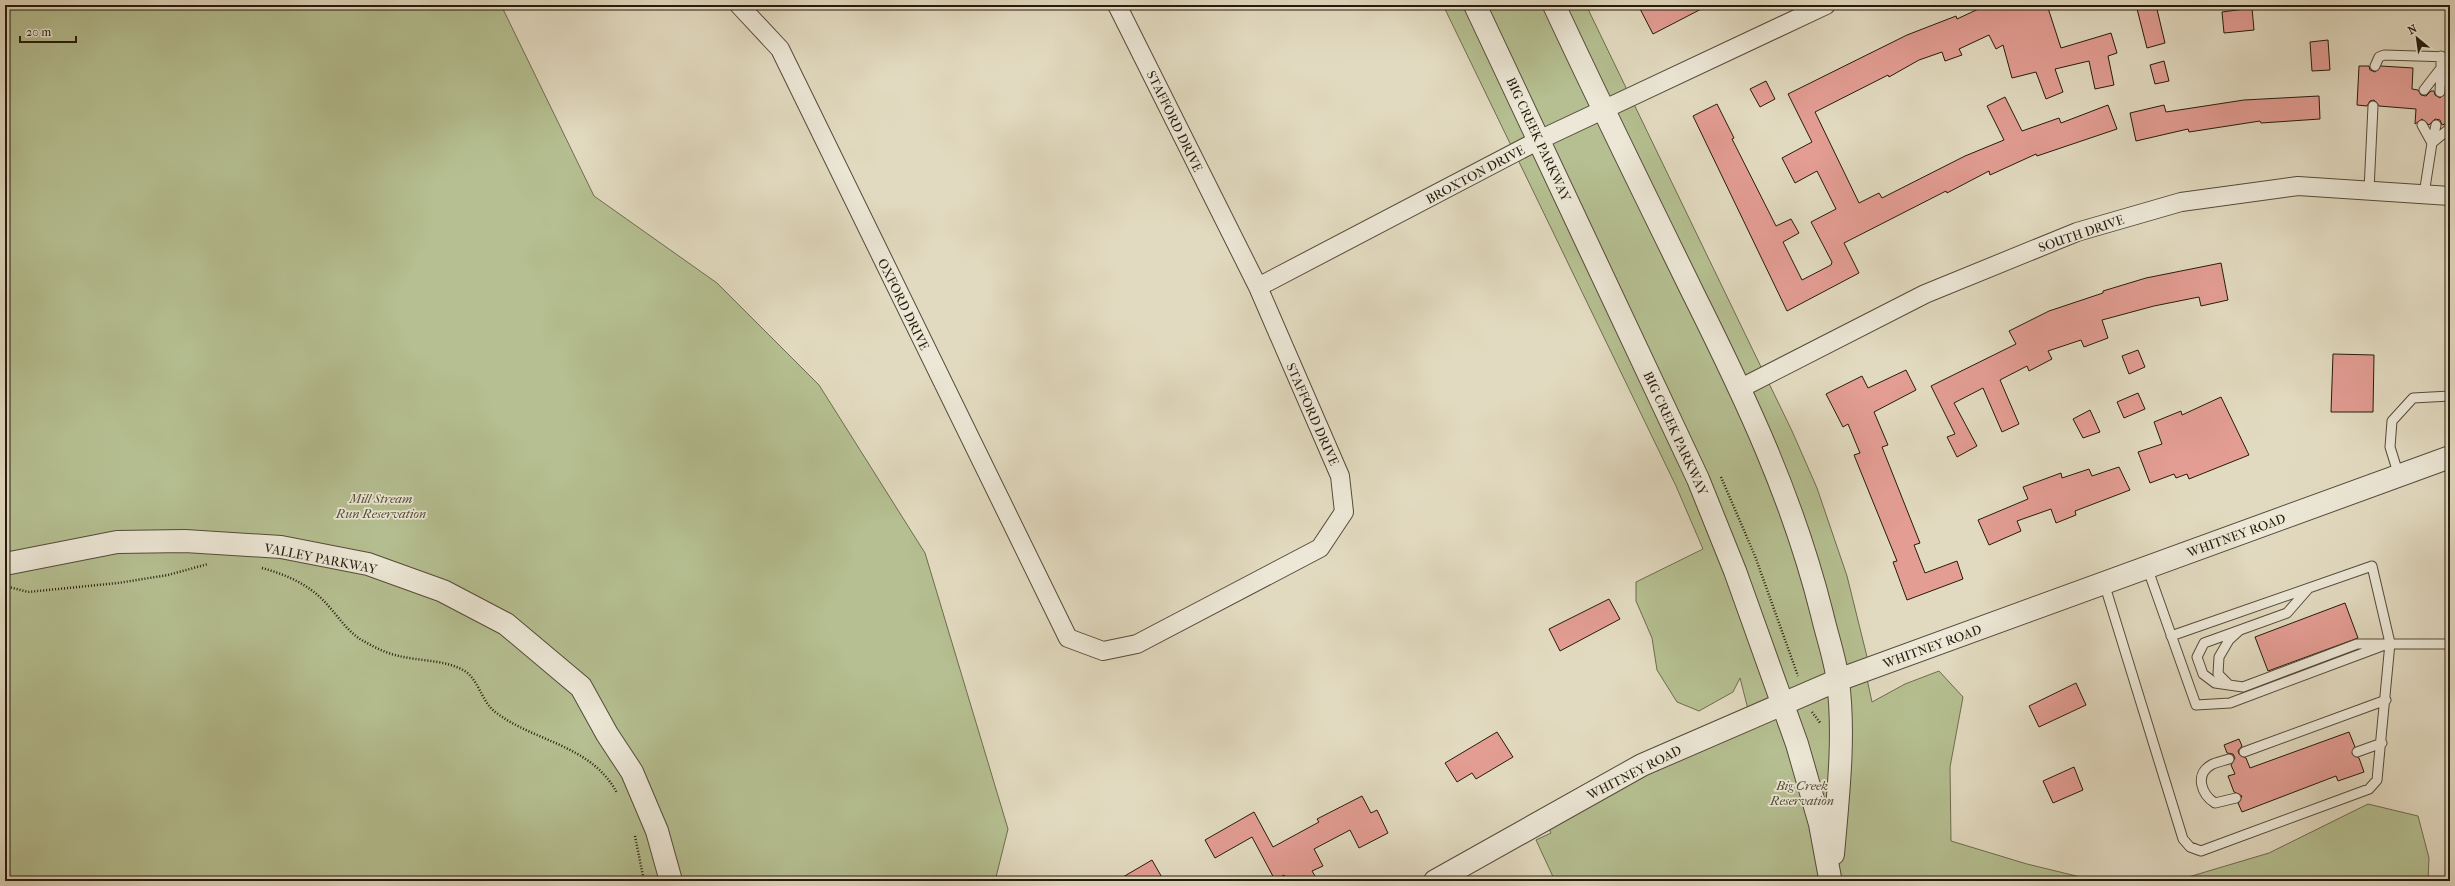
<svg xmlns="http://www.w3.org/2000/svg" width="2455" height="886" viewBox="0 0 2455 886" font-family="'IM FELL French Canon',serif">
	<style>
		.green { fill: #b5bf91; stroke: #6e6d4e }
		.building { fill: #e39d93; stroke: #261b0c }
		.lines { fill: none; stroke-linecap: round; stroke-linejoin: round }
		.service-casing { stroke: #554b39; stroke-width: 11 }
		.minor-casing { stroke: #554b39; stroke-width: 20 }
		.tertiary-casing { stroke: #554b39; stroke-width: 24 }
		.path { stroke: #261b0c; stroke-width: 2.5; stroke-dasharray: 1 2; stroke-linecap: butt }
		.service { stroke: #ece7d6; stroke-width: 9 }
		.minor { stroke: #ece7d6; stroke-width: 18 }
		.tertiary { stroke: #ece7d6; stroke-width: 22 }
		.labels { text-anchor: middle; stroke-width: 3.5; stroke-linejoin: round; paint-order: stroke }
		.street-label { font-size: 13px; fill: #261b0c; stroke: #ece7d6 }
		.park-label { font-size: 13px; font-style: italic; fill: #514c34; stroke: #ece7d6 }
	</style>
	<rect width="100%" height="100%" fill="#e2dac0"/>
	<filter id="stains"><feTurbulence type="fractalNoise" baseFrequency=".005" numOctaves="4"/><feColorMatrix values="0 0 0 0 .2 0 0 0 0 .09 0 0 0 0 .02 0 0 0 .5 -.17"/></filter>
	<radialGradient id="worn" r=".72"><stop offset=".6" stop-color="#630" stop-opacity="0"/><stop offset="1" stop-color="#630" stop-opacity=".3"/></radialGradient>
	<path class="green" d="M5,5H501L594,196L717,283L819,385L925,553L1008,829L995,881H5Z
		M1443,5H1586L1792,431L1817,488L1847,576L1872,677L1867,679L1872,702L1905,684L1939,671L1963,697L1950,767L1951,841L2027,864L2097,881H1555L1536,840L1551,833L1545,820L1751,721L1740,678L1733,692L1699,711L1677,702L1657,670L1652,638L1636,601V582L1703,549L1676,486Z
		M2368,804L2418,816L2429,858L2428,881H2175L2269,853Z"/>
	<path class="building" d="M1638,5H1709L1653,34Z
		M1987,5H2047L2061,48L2111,33L2117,53L2108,56L2114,85L2095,89L2089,61L2055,69L2063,92L2046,99L2036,72L2012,78L2003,45L1996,49L1989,35L1959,49L1962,55L1945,61L1942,52L1919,60L1889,77L1888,75L1815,112L1859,203L1879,193L1882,198L1965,156L2004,140L1987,106L2005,97L2022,131L2059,118L2061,123L2108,105L2117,129L2037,156L2036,154L1990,175L1989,171L1947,193L1946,191L1844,243L1859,273L1787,311L1693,116L1717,104L1734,138L1732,139L1776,226L1791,219L1799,233L1783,242L1802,280L1831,265L1832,262L1811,222L1836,209L1817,171L1795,183L1782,158L1812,142L1788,94L1907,35L1956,16L1957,19Z
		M2136,5H2156L2165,43L2147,48Z
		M2252,8L2254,30L2224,33L2222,12Z
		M2328,40L2330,70L2312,71L2310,42Z
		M2164,61L2169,81L2155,84L2150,65Z
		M2359,66H2369L2370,70L2375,72L2381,66L2413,68L2412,89L2418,90L2421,95L2426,96L2431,91H2434L2435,95L2440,98L2446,92H2450V122L2442,125L2440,120L2435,119L2429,125L2422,119L2415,124L2416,109L2379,106L2374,100L2370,101L2367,106L2357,105Z
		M1766,81L1775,99L1760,107L1750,89Z
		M2319,96L2320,119L2261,123L2260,121L2189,132L2188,129L2136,141L2130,113L2164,105L2166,112L2244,100Z
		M2221,263L2228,300L2201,306L2199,297L2154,306L2102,320L2108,338L2084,347L2081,340L2048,351L2052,359L2029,371L2027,366L2000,380L2019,424L2002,432L1983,388L1954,403L1977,446L1957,457L1947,437L1955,434L1931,386L2016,344L2009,331L2049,311L2103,293V291L2146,278Z
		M2138,350L2145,367L2129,374L2122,356Z
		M2333,354L2374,355L2373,412H2331Z
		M1906,370L1916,390L1874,412L1888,445L1882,447L1920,543L1914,545L1925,573L1957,561L1963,579L1907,600L1893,562L1897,561L1854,455L1860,453L1848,424L1843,427L1826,394L1862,376L1868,388Z
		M2138,393L2145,409L2124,418L2117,402Z
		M2221,397L2249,455L2189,479L2187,474L2176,478L2174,474L2150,483L2138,452L2162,444L2154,422L2181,411L2182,415Z
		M2090,410L2100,432L2083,438L2073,419Z
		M2119,467L2130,490L2075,511L2076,515L2056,523L2051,509L2017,521L2021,531L1989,545L1978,520L2028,499L2023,487L2061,473L2062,478L2089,469L2092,476Z
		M1609,599L1620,619L1560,651L1549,629Z
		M2345,603L2358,638L2268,671L2255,637Z
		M2076,683L2086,705L2039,727L2029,706Z
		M1497,732L1513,757L1476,779L1472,773L1457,782L1445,763Z
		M2349,732L2355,747L2352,754L2359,758L2364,772L2338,781L2336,776L2242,812L2238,803L2242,796L2234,792L2228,776L2235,774L2231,765L2235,758L2233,754L2227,753L2224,745L2239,739L2242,746L2238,751L2239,754L2246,758L2250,768Z
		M2074,767L2083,790L2053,803L2043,781Z
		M1362,796L1371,813L1377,810L1388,833L1359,848L1350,830L1314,849L1323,866L1312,871L1318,881H1287L1284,875L1275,880L1252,837L1215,858L1205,840L1254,812L1273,847L1319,822L1317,819Z
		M1152,860L1164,881H1116Z"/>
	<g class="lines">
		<g class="service-casing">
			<path id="service" d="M2375,66L2379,57L2384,55L2450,57
				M2441,69L2450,86
				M2424,90L2441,68V56
				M2440,92L2441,68
				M2422,125L2432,143L2424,194
				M2432,143L2450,128
				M2432,143L2436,125
				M2369,190L2373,106
				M2399,476L2390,447L2392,421L2413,398L2450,396
				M2147,567L2196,705L2230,703L2390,643
				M2104,583L2183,839L2190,847L2201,851L2369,789L2377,780L2390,643L2372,566L2171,636
				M2240,630L2204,643L2197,657L2203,674L2215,683L2243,687L2357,644H2450
				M2228,684L2218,674L2219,657L2229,640L2240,630L2287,613L2308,589
				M2244,752L2386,700
				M2357,752L2382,743
				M2229,759C2223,761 2216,762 2211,765C2194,775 2202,795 2215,803L2236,798"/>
		</g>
		<g class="minor-casing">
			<path id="minor" d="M739,5L780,49L1068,638L1103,651L1137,644L1320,548L1344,512L1340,476L1258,287L1117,5
				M1258,287L1539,140L1826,5
				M1741,388L1925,294L2077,232L2181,202L2298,186L2450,196"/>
		</g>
		<g class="tertiary-casing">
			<path id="tertiary" d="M1475,5L1698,479L1735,571L1797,744L1820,824L1830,878
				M1554,5C1599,102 1646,197 1693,293C1746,399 1793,498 1822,614C1827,636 1835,658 1838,681C1845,737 1838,797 1833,854
				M5,564L117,542L185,541L281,547L368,564L443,591L506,624L581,687L607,734L632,772L657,831L671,881
				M1435,881L1642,765L1838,680L2450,457"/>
		</g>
		<path class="path" d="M1721,477L1755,556L1798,676
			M262,568C284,574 306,583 323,600C335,612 346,630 360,639C372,646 385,653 399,656C419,661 445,660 463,670C478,678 481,700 494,711C533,742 591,744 617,793
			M5,586L28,592L118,583L168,575L208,564
			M1812,712L1821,724
			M635,836L644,881"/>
		<use href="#service" class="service"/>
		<use href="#minor" class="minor"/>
		<use href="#tertiary" class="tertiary"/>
	</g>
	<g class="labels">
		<g class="street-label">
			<text transform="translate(1175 121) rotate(64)" y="5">STAFFORD DRIVE</text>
			<text transform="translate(1539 139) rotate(65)" y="5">BIG CREEK PARKWAY</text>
			<text transform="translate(1475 174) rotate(-28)" y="5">BROXTON DRIVE</text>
			<text transform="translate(2081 233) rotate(-19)" y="5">SOUTH DRIVE</text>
			<text transform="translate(904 304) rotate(64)" y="5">OXFORD DRIVE</text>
			<text transform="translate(1313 414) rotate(66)" y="5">STAFFORD DRIVE</text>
			<text transform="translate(1676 433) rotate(65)" y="5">BIG CREEK PARKWAY</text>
			<text transform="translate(2236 535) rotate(-20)" y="5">WHITNEY ROAD</text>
			<text transform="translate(321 558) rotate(11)" y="5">VALLEY PARKWAY</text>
			<text transform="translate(1932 646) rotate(-20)" y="5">WHITNEY ROAD</text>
			<text transform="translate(1634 772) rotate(-27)" y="5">WHITNEY ROAD</text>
		</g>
		<g class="park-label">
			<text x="381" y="503">Mill Stream<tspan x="381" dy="15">Run Reservation</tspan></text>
			<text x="1802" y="790">Big Creek<tspan x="1802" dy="15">Reservation</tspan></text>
		</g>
	</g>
	<rect width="2455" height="886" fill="none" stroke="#e2dac0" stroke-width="20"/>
	<rect x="6" y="6" width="2443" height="874" fill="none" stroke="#261b0c" stroke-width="2"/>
	<rect x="10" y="10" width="2435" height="866" fill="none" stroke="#261b0c"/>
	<g transform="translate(2417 38) rotate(331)" stroke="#ece7d6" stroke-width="3" paint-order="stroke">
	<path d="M0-3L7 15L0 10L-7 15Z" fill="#261b0c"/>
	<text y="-6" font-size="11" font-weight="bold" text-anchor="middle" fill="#261b0c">N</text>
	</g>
	<path d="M20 36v6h56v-6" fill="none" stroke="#261b0c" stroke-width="2"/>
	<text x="26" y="36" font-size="12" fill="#261b0c" stroke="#ece7d6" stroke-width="3" paint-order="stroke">20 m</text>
	<rect width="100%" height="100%" filter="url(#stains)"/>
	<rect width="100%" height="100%" fill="url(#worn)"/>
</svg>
